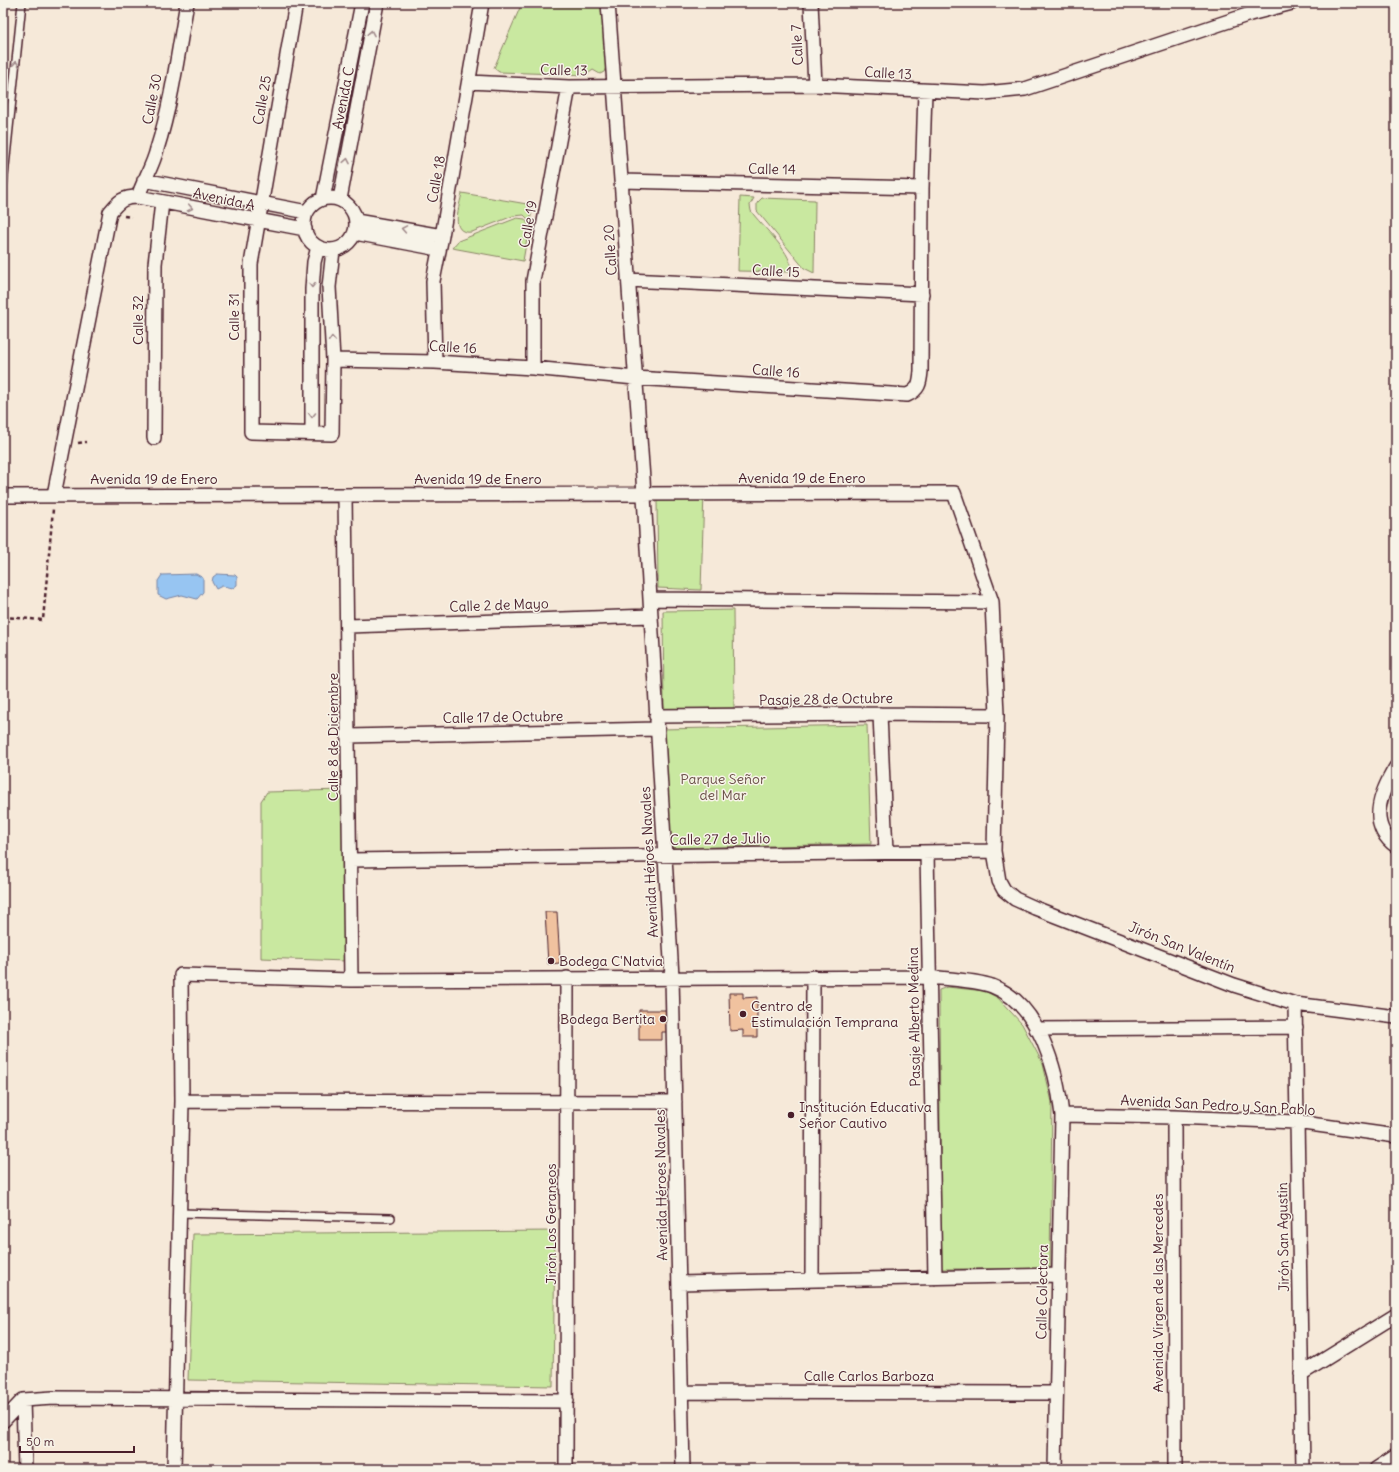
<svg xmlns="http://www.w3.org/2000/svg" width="1399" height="1472" viewBox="0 0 1399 1472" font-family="Delius,sans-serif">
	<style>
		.green { fill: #c9e8a0; stroke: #8a8466 }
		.water { fill: #97c5f2; stroke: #7883a2 }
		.building { fill: #f0c29f; stroke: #4a1f2b }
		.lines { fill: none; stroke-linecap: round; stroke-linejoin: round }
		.service-casing { stroke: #4a1f2b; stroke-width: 10 }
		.minor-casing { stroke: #4a1f2b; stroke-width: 16 }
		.path { stroke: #4a1f2b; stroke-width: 2.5; stroke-dasharray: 4 3; stroke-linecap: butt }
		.service { stroke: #f7f3e8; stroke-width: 7 }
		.minor { stroke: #f7f3e8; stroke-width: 13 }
		.oneway { stroke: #a0898a }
		.poi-dot { fill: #4a1f2b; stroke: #f7f3e8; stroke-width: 1.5 }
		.labels { text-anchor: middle; stroke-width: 3; stroke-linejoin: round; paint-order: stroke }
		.street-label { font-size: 14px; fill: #4a1f2b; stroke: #f7f3e8 }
		.park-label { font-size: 14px; fill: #6a5148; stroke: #f7f3e8 }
		.poi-label { font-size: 14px; fill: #4a1f2b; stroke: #f7f3e8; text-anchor: start }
	</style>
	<rect width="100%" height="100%" fill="#f6e9d9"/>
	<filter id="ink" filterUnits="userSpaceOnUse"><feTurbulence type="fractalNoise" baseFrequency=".025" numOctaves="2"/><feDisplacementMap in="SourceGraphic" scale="8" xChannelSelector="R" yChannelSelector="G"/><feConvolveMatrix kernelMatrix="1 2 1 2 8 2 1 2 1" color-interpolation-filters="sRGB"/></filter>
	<g filter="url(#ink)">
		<path class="green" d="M522,3H602L606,67L604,72L600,74L593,70L586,75L499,72L494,68Z
			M462,193L533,205L530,221L524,215L513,216L472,232C448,235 460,205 462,193Z
			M740,197L754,198L750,205L751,211C760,225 797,256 790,272L738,271Z
			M762,198L815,200L814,273L804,268L757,211V203Z
			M517,218L525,219L529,226L523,261L452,248L458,241Z
			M704,492L701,590L658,588L657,501L663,493Z
			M733,610L734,708L664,709L663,611Z
			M867,725L871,844L664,848L661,729Z
			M344,790L345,961L261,958V801L267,792Z
			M947,987L985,991L998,998L1022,1024L1043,1064L1052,1102L1050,1269H941L939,990Z
			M555,1231L553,1386L188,1380L193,1234Z"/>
		<path class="water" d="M196,574L203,578V592L197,599L182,595L166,599L158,595V581L162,575Z
			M217,574L235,575L237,577V585L233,588L222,586L216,589L212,582L213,577Z"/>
		<path class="building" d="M545,912H557L560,963L548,964Z
			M729,993H743V998L757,997V1037H743V1030L730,1031Z
			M639,1010H668L667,1032H662V1040H639Z"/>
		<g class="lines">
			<g class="service-casing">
				<path id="service" d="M3,186L22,3
					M179,1213L391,1218"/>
			</g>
			<g class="minor-casing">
				<path id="minor" d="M296,3L251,264V432L332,434L333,360L329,287L333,250
					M608,3L643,479L672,977L683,1469
					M811,3L815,85
					M469,82L569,87L815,85L985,93L1025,89L1250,14L1292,3
					M144,180L307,212
					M621,181L922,188
					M138,197C143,181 153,166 157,149C172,102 178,52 187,3
					M304 224a26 26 0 1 1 52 0a26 26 0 1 1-52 0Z
					M323,199L362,3
					M340,199L377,3
					M356,221L442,236
					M355,233L439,249
					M628,280L922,294
					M333,360L435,362L533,368L635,378L907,395C919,390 920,383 921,371L922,188L925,91
					M435,362L433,281L442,236L482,3
					M533,368V281L569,87
					M312,432V289L314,262L318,247
					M154,438L155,264L162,202
					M54,495L110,212C119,201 123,197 138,197L305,229
					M345,495L351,980
					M3,496L954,493L992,602L997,715L994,851L999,881L1004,890L1015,899L1035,908L1234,985L1295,1004L1396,1017
					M650,599L992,602
					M348,626L651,616
					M880,714L886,852
					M656,716L880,714L997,715
					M349,736L657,729
					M1396,767C1380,793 1367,825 1396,846
					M927,852L935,1278
					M350,860L994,851
					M1295,1004L1303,1469
					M1036,1029L1296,1027
					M182,1101L675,1102
					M1062,1115L1174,1117L1296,1122L1396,1136
					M1174,1117L1175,1469
					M812,1280L813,977
					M679,1283L1059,1275
					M1301,1374L1396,1315
					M682,1392L1056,1393
					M23,1400L25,1469
					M3,1421L23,1400L53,1398L567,1401
					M174,1469L182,1101L181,975L351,980L929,977C947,979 976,980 992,986C1040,1004 1057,1071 1062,1115L1055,1469
					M566,1469L567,978
					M1376,1469L1396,1456"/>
			</g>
			<path class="path" d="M124,216L131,217
				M78,443L86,442
				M3,617L43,620L53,509"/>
			<use href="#service" class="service"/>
			<use href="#minor" class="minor"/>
		</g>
		<defs><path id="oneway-chevron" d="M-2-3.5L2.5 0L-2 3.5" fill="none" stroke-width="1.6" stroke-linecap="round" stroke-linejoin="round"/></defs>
		<g class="oneway">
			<use href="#oneway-chevron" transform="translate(371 33) rotate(-80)"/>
			<use href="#oneway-chevron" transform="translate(16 64) rotate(-84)"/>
			<use href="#oneway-chevron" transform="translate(347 161) rotate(-79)"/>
			<use href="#oneway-chevron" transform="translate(190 208) rotate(12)"/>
			<use href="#oneway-chevron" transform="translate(404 229) rotate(-170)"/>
			<use href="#oneway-chevron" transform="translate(312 285) rotate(91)"/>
			<use href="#oneway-chevron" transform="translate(332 339) rotate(-93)"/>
			<use href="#oneway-chevron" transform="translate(312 415) rotate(90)"/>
		</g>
	</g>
	<g class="poi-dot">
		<circle cx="551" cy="961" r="4"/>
		<circle cx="743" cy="1014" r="4"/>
		<circle cx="663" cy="1019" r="4"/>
		<circle cx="791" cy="1115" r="4"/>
	</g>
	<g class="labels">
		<g class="street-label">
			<text transform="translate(797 45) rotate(-93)" y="5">Calle 7</text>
			<text transform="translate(564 70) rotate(1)" y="5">Calle 13</text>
			<text transform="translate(888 73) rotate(3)" y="5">Calle 13</text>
			<text transform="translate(343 98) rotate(-79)" y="5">Avenida C</text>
			<text transform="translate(152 99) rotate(-79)" y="5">Calle 30</text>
			<text transform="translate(262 100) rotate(-80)" y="5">Calle 25</text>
			<text transform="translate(772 169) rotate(1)" y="5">Calle 14</text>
			<text transform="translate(436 179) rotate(-80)" y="5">Calle 18</text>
			<text transform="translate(224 199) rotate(12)" y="5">Avenida A</text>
			<text transform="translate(528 224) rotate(-80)" y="5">Calle 19</text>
			<text transform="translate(610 250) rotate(-94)" y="5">Calle 20</text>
			<text transform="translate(776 271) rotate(3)" y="5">Calle 15</text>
			<text transform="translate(234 317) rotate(-90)" y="5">Calle 31</text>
			<text transform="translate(138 320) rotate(-90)" y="5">Calle 32</text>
			<text transform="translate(453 347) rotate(3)" y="5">Calle 16</text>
			<text transform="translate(776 371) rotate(4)" y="5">Calle 16</text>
			<text x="802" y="483">Avenida 19 de Enero</text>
			<text x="154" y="484">Avenida 19 de Enero</text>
			<text x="478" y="484">Avenida 19 de Enero</text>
			<text transform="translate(499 605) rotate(-2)" y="5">Calle 2 de Mayo</text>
			<text transform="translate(826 699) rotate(-1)" y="5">Pasaje 28 de Octubre</text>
			<text transform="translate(503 717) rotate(-1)" y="5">Calle 17 de Octubre</text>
			<text transform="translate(333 737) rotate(-90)" y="5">Calle 8 de Diciembre</text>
			<text transform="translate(720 839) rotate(-1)" y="5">Calle 27 de Julio</text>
			<text transform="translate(649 862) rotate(-93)" y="5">Avenida Héroes Navales</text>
			<text transform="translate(1182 947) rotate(22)" y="5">Jirón San Valentín</text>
			<text transform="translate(914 1017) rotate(-91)" y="5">Pasaje Alberto Medina</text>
			<text transform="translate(1218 1105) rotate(3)" y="5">Avenida San Pedro y San Pablo</text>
			<text transform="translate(661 1185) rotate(-91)" y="5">Avenida Héroes Navales</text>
			<text transform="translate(551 1224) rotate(-90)" y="5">Jirón Los Geraneos</text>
			<text transform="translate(1283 1237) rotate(-91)" y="5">Jirón San Agustin</text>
			<text transform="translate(1042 1292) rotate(-89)" y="5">Calle Colectora</text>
			<text transform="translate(1158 1293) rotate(-90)" y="5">Avenida Virgen de las Mercedes</text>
			<text x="869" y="1381">Calle Carlos Barboza</text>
		</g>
		<g class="park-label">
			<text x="723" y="784">Parque Señor<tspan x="723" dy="16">del Mar</tspan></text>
		</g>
		<g class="poi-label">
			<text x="559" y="966">Bodega C'Natvia</text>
			<text x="751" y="1011">Centro de<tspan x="751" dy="16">Estimulación Temprana</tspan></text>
			<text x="655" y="1024" text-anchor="end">Bodega Bertita</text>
			<text x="799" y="1112">Institución Educativa<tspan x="799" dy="16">Señor Cautivo</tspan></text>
		</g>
	</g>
	<rect width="1399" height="1472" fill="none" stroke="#f7f3e8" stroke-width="16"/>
	<rect x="8" y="8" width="1383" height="1456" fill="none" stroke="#4a1f2b" stroke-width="1.5" filter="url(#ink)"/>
	<path d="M20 1446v6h114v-6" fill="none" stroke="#4a1f2b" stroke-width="2"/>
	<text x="26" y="1446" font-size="12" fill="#4a1f2b" stroke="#f7f3e8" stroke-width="3" paint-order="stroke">50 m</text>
</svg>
